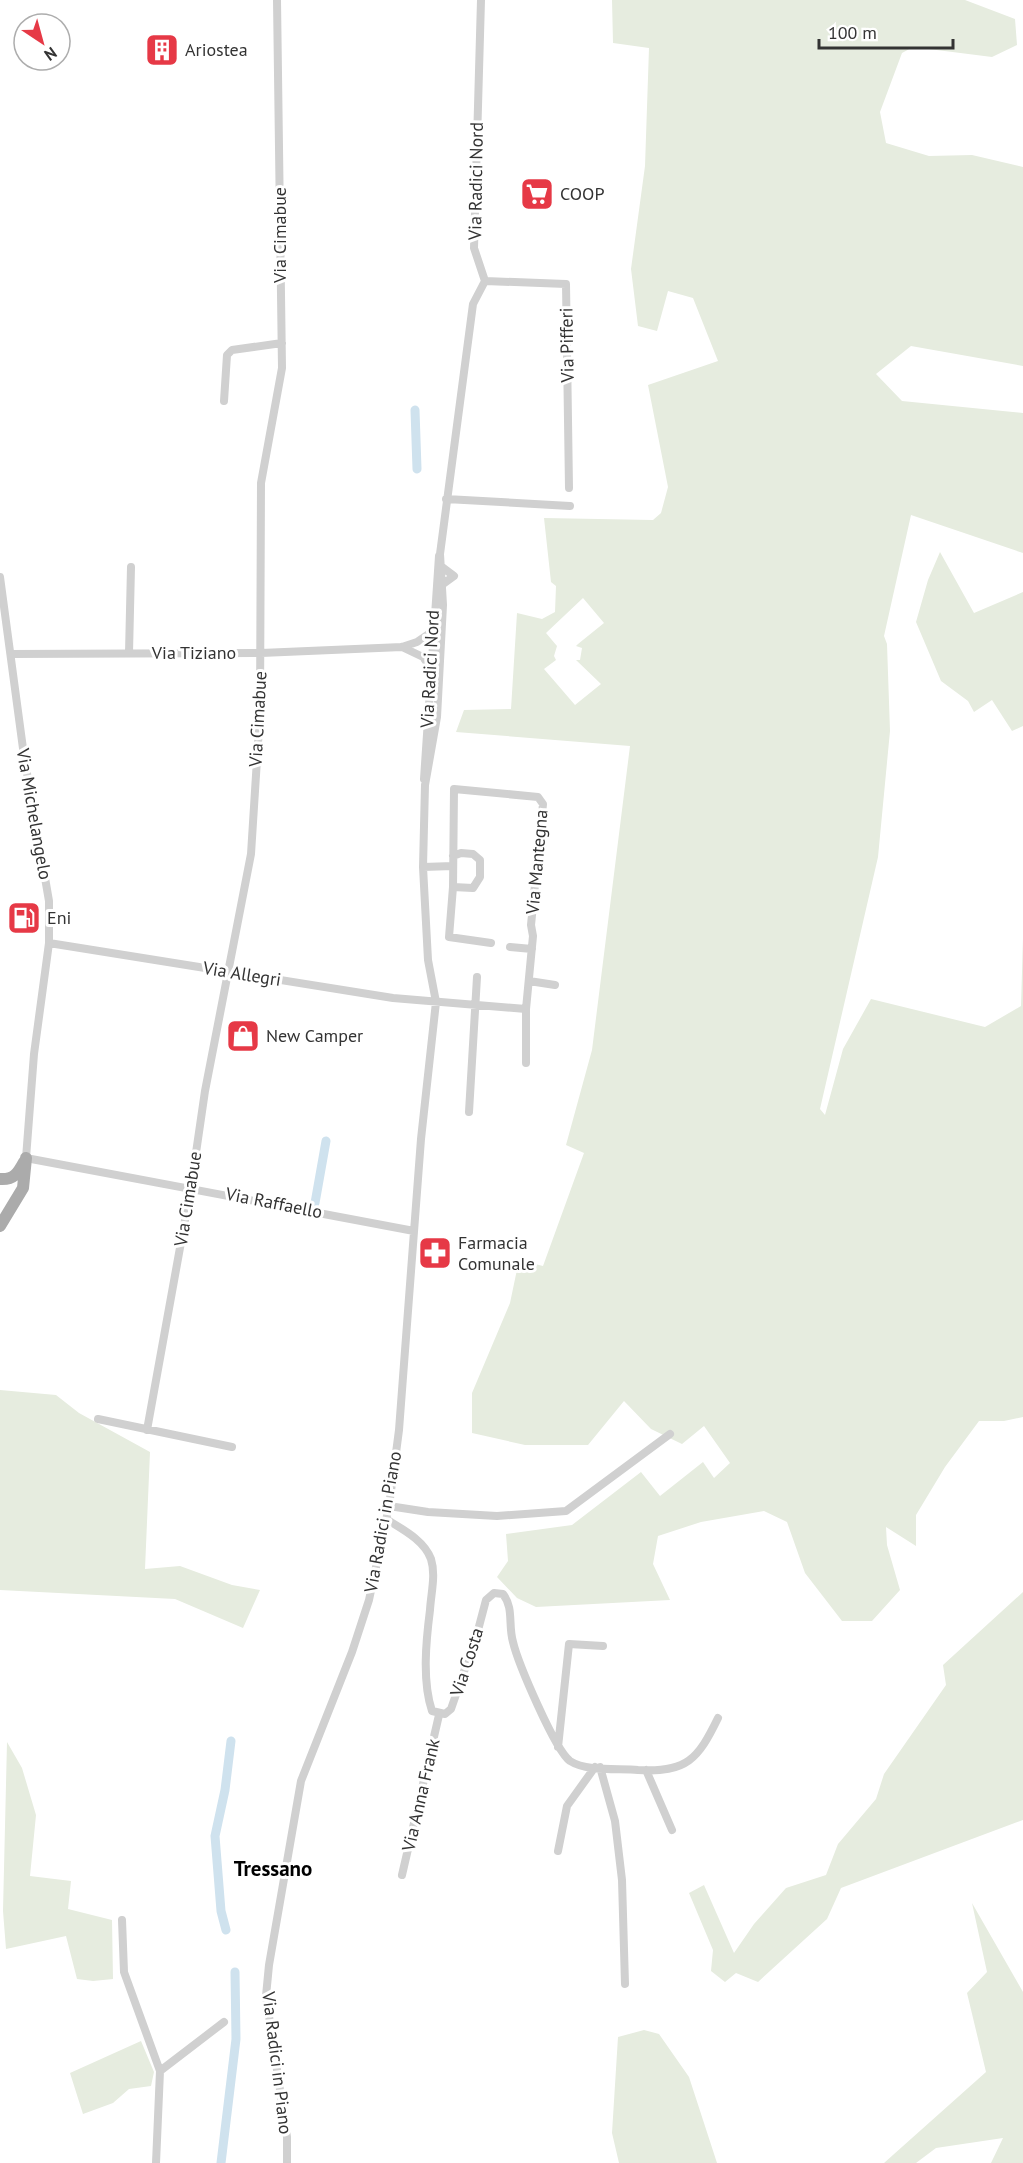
<svg xmlns="http://www.w3.org/2000/svg" width="1023" height="2163" viewBox="0 0 1023 2163" font-family="'PT Sans',sans-serif">
	<style>
		.green { fill: #e6ecdf; fill-rule: evenodd }
		.lines { fill: none; stroke-linecap: round; stroke-linejoin: round }
		.canal { stroke: #cfe2ee; stroke-width: 9 }
		.minor { stroke: #d0d0d0; stroke-width: 8 }
		.primary { stroke: #ababab; stroke-width: 12 }
		.labels { text-anchor: middle; stroke-width: 6; stroke-linejoin: round; paint-order: stroke }
		.poi-label { font-size: 18px; fill: #333; stroke: #fff; text-anchor: start }
		.street-label { font-size: 18px; fill: #333; stroke: #fff }
		.quarter-label { font-size: 21px; font-weight: bold; fill: #000; stroke: #fff }
	</style>
	<rect width="100%" height="100%" fill="#fff"/>
	<path class="green" d="M612,0H965L1015,19L1017,45L992,57L913,47L902,53L880,112L886,143L929,156L972,155L1023,167V366L911,346L876,374L902,401L1023,413V553L911,515L884,636L887,644L890,731L878,857L820,1109L825,1115L843,1049L871,999L985,1027L1021,1006L1023,938V1417L1004,1421H979L945,1467L916,1515V1546L886,1527L887,1545L900,1590L872,1621H842L805,1573L787,1522L764,1511L701,1522L658,1536L653,1564L670,1600L536,1607L517,1598L497,1577L508,1561L506,1534L572,1525L641,1472L660,1496L703,1462L714,1478L730,1463L704,1426L682,1444L651,1429L624,1401L588,1445H525L472,1433V1393L510,1303L519,1260L543,1266L584,1153L566,1145L592,1050L630,746L456,732L464,710L511,709L517,613L542,619L555,612L556,586L551,582L544,518L653,520L661,513L668,487L648,385L718,361L693,298L668,291L657,331L638,326L631,269L645,166L649,48L613,43ZM583,598L604,623L578,644L576,646L582,648L580,660H576L601,684L575,705L544,669L556,660L554,656L557,646L546,633Z
		M940,552L974,613L1023,592V726L1012,731L992,700L974,712L968,701L941,681L916,622L928,580Z
		M0,1390L56,1395L79,1413L150,1452L145,1569L180,1566L232,1585L260,1590L243,1628L175,1599L0,1590Z
		M1023,1592V1820L841,1888L827,1919L758,1982L736,1973L725,1982L711,1971L713,1950L689,1893L704,1885L734,1953L754,1924L786,1888L826,1875L838,1844L876,1799L884,1774L946,1685L943,1665Z
		M7,1742L22,1768L36,1815L30,1876L71,1881L68,1909L112,1920L113,1979L93,1981L77,1979L66,1936L6,1949L3,1911Z
		M972,1903L1023,1992V2163H991L1003,2138L936,2148L916,2163H884L986,2072L967,1993L987,1972Z
		M644,2030L659,2034L689,2077L717,2163H619L612,2133L618,2037Z
		M141,2041L154,2072L151,2086L129,2089L113,2103L83,2114L70,2073Z"/>
	<g class="lines">
		<path class="canal" d="M415,410L417,469
			M315,1203L326,1141
			M226,1930L221,1911L215,1836L225,1790L231,1741
			M221,2163L236,2039L235,1972"/>
		<path class="minor" d="M485,281L566,284L569,488
			M224,401L227,355L232,350L282,343
			M446,499L570,506
			M442,567L454,576L443,584
			M0,577L24,756L49,901V943L34,1054L26,1158L414,1231
			M402,647L423,657L430,667
			M129,653L131,567
			M11,654L261,653L402,647L417,642L433,631
			M424,779L439,556
			M453,856L461,853L473,854L480,860V877L473,888L453,887
			M423,867L453,866
			M49,943L393,998L526,1009
			M491,943L449,937L453,887L454,789L538,797L543,804L531,925L533,936L526,1009V1063
			M510,947L532,949
			M529,981L555,985
			M469,1112L477,977
			M98,1419L232,1447
			M147,1430L191,1187L205,1091L251,854L260,712L261,483L282,368L277,0
			M389,1506L428,1512L497,1516L566,1511L670,1434
			M386,1519C402,1529 424,1540 431,1559C436,1575 431,1593 430,1610C426,1641 422,1681 432,1711L445,1714L451,1709L477,1634L486,1600L494,1593L503,1594C514,1608 508,1625 513,1642C518,1663 555,1750 570,1761C587,1772 619,1768 638,1770C687,1773 698,1759 718,1718
			M558,1747L569,1644L603,1646
			M600,1767L615,1821L622,1880L625,1984
			M646,1770L672,1830
			M558,1851L567,1806L595,1767
			M402,1875L439,1715
			M122,1920L124,1972L160,2071L156,2163
			M160,2071L224,2022
			M287,2163V2137L266,1996L269,1965L301,1781L352,1652L369,1600L389,1506L399,1430L421,1139L436,1002L428,960L423,867L425,785L437,717L443,605L440,554L473,304L485,281L474,248L481,0"/>
		<path class="primary" d="M0,1179C14,1180 18,1173 24,1162
			M0,1226L23,1188L26,1158"/>
	</g>
	<defs>
		<g id="building-square" transform="scale(1.725)"><rect x="-9" y="-9" width="18" height="18" rx="4" fill="#e63946" stroke="#fff"/><path d="M-4-6H4V6H1V3H-1V6H-4ZM-2.5-4.3h1.7v1.8h-1.7ZM.8-4.3h1.7v1.8H.8ZM-2.5-1h1.7V.8h-1.7ZM.8-1h1.7V.8H.8Z" fill="#fff"/></g>
		<g id="supermarket-square" transform="scale(1.725)"><rect x="-9" y="-9" width="18" height="18" rx="4" fill="#e63946" stroke="#fff"/><path d="M-6-5.5h2.5l.6 2H6L4.5 2H-2.5L-4.4-4H-6ZM-1.5 3.2a1.3 1.3 0 1 0 .1 0ZM3 3.2a1.3 1.3 0 1 0 .1 0Z" fill="#fff"/></g>
		<g id="fuel-square" transform="scale(1.725)"><rect x="-9" y="-9" width="18" height="18" rx="4" fill="#e63946" stroke="#fff"/><path d="M-5.5-6h7V0h2V4h1.3V-2.5L3-4.5l.8-.8L6-3V5H2.5V1h-1V6h-7ZM-4.2-4.7v3.2H.2V-4.7Z" fill="#fff"/></g>
		<g id="shop-square" transform="scale(1.725)"><rect x="-9" y="-9" width="18" height="18" rx="4" fill="#e63946" stroke="#fff"/><path d="M-5-2.5h2.3a2.7 3.5 0 0 1 5.4 0H5L5.5 6h-11ZM-1.5-2.5h3a1.5 2.3 0 0 0-3 0Z" fill="#fff"/></g>
		<g id="pharmacy-square" transform="scale(1.725)"><rect x="-9" y="-9" width="18" height="18" rx="4" fill="#e63946" stroke="#fff"/><path d="M-2-6h4v4h4v4h-4v4h-4v-4h-4v-4h4Z" fill="#fff"/></g>
	</defs>
	<g fill-rule="evenodd">
		<use href="#building-square" x="162" y="50"/>
		<use href="#supermarket-square" x="537" y="194"/>
		<use href="#fuel-square" x="24" y="918"/>
		<use href="#shop-square" x="243" y="1036"/>
		<use href="#pharmacy-square" x="435" y="1253"/>
	</g>
	<g class="labels">
		<g class="poi-label">
			<text x="185" y="56">Ariostea</text>
			<text x="560" y="200">COOP</text>
			<text x="47" y="924">Eni</text>
			<text x="266" y="1042">New Camper</text>
			<text x="458" y="1249">Farmacia<tspan x="458" dy="21">Comunale</tspan></text>
		</g>
		<g class="street-label">
			<text transform="translate(476 181) rotate(-89)" y="6">Via Radici Nord</text>
			<text transform="translate(280 235) rotate(-90)" y="6">Via Cimabue</text>
			<text transform="translate(567 345) rotate(-91)" y="6">Via Pifferi</text>
			<text x="194" y="659">Via Tiziano</text>
			<text transform="translate(430 669) rotate(-87)" y="6">Via Radici Nord</text>
			<text transform="translate(258 719) rotate(-87)" y="6">Via Cimabue</text>
			<text transform="translate(34 814) rotate(80)" y="6">Via Michelangelo</text>
			<text transform="translate(537 862) rotate(-85)" y="6">Via Mantegna</text>
			<text transform="translate(242 974) rotate(9)" y="6">Via Allegri</text>
			<text transform="translate(188 1199) rotate(-81)" y="6">Via Cimabue</text>
			<text transform="translate(274 1203) rotate(11)" y="6">Via Raffaello</text>
			<text transform="translate(383 1522) rotate(-80)" y="6">Via Radici in Piano</text>
			<text transform="translate(467 1662) rotate(-72)" y="6">Via Costa</text>
			<text transform="translate(421 1795) rotate(-77)" y="6">Via Anna Frank</text>
			<text transform="translate(277 2063) rotate(83)" y="6">Via Radici in Piano</text>
		</g>
		<g class="quarter-label">
			<text x="273" y="1876">Tressano</text>
		</g>
	</g>
	<g transform="translate(42 42) rotate(144)"><circle r="28" fill="#ffffff" stroke="#adadad" stroke-width="1.5"/>
	<path d="M0-4.5L10 22L0 15L-10 22Z" fill="#e63946"/>
	<text y="-9" font-size="16" font-weight="bold" text-anchor="middle" fill="#333333">N</text>
	</g>
	<path d="M819 39v9h134v-9" fill="none" stroke="#333333" stroke-width="3"/>
	<text x="828" y="39" font-size="18" fill="#333333" stroke="#ffffff" stroke-width="4.5" paint-order="stroke">100 m</text>
</svg>
